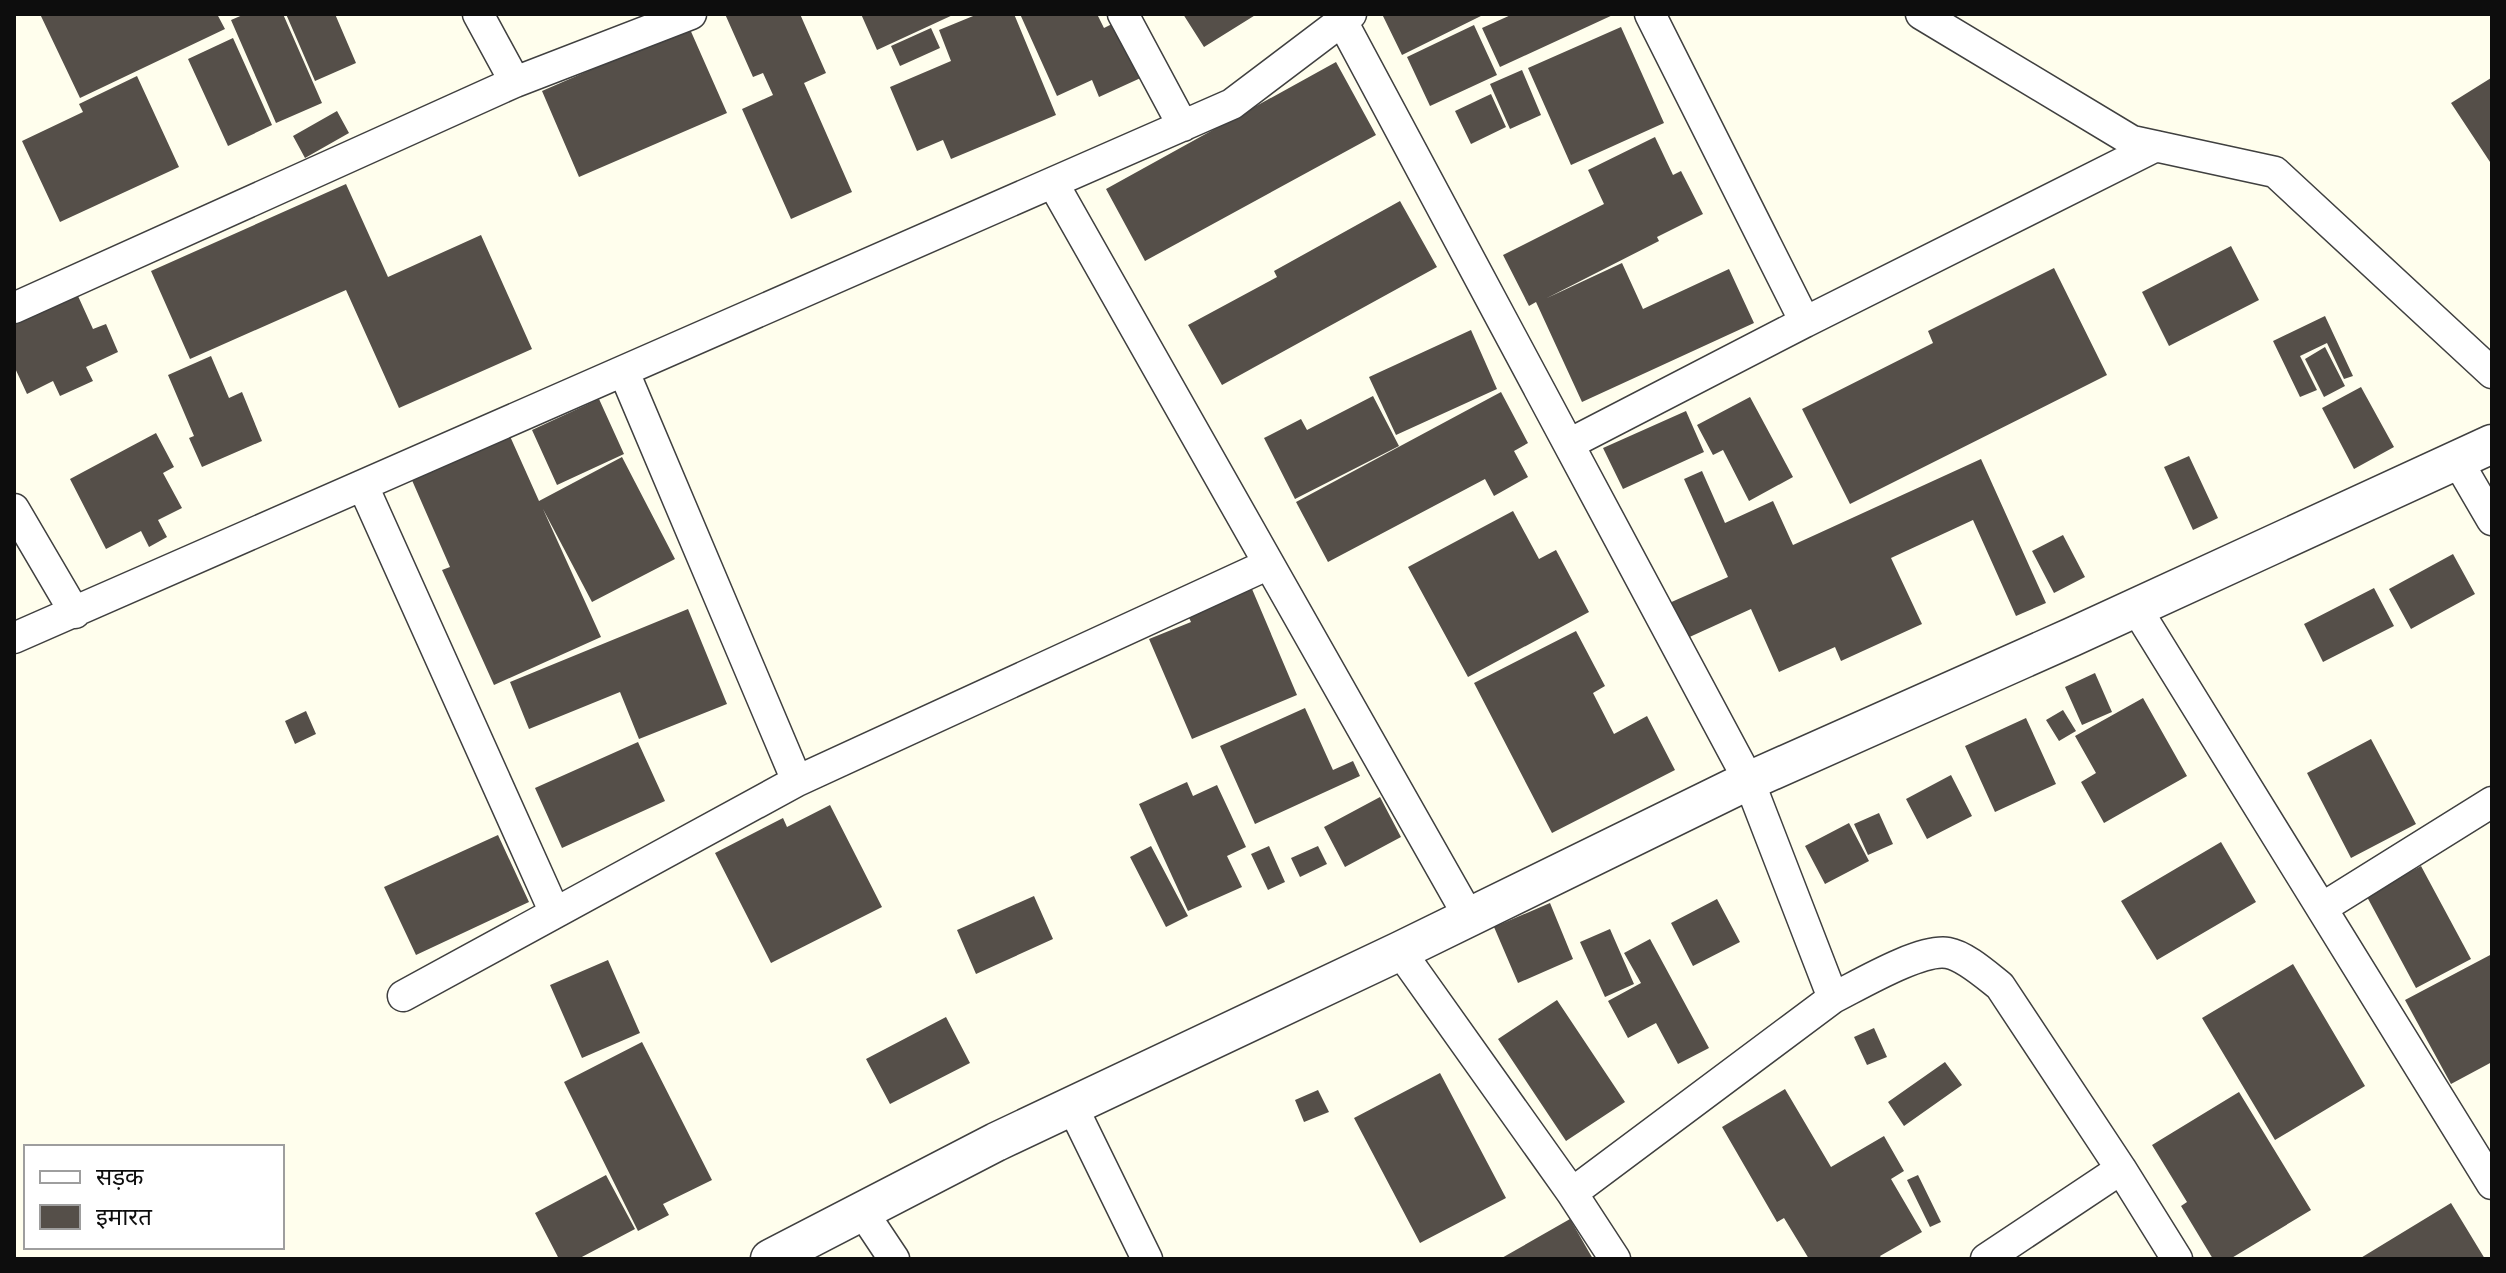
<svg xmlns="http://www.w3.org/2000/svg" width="2506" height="1273" viewBox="0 0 2506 1273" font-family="'Playfair Display','Noto Sans Devanagari',serif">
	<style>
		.building { fill: #554f49 }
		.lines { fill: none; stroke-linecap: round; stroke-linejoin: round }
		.minor-casing { stroke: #404040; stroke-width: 33 }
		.tertiary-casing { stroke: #404040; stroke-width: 41 }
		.minor { stroke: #fff; stroke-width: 30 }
		.tertiary { stroke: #fff; stroke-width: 38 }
	</style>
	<rect width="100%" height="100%" fill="#fffeed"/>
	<path class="building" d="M40,14H217L225,29L80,98Z
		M245,14H283L322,103L276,123L231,20Z
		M286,14H335L356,63L315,81Z
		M725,14H800L826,73L804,83L852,192L791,219L742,109L773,95L763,73L753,77Z
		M861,14H955L877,50Z
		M978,14H1014L1056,115L951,159L943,140L917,151L890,87L951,61L939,30Z
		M1020,14H1097L1104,28L1120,20L1145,76L1099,97L1092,80L1057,96Z
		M1183,14H1257L1204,47Z
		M1382,14H1485L1402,55Z
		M1513,14H1615L1500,67L1482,28Z
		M1474,25L1497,75L1430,106L1407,57Z
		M689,27L727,113L579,177L542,91Z
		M1621,27L1664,123L1571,165L1528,68Z
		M931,28L940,48L900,66L891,46Z
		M233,38L272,125L228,146L188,59Z
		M1336,62L1376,135L1145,261L1106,189Z
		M1522,70L1541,115L1510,129L1490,84Z
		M137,76L179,167L60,222L22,141L83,112L79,104Z
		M2491,78L2492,80V165L2451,103Z
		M1491,94L1506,127L1471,144L1455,111Z
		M337,111L349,133L305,158L293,136Z
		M1655,137L1673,175L1681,171L1703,214L1657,237L1659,241L1547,298L1622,263L1643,309L1729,269L1754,323L1582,402L1536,302L1529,306L1503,255L1604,204L1588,170Z
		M346,184L388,277L481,235L532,349L399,408L346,290L190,359L151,271Z
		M1400,201L1437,267L1222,385L1188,325L1277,277L1274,271Z
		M2231,246L2259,300L2169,346L2142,292Z
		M2054,268L2107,375L1850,504L1802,409L1933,343L1928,331Z
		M78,296L93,329L106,324L118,352L86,367L93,381L60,396L53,381L27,394L14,366V325Z
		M2325,316L2353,376L2344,379L2327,343L2300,356L2317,390L2300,397L2273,341Z
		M1471,330L1497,389L1396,435L1369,377Z
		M2325,347L2345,386L2324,397L2305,359Z
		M211,356L229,398L242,392L262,441L202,467L189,438L194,436L168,375Z
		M2361,387L2394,447L2354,469L2322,408Z
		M1501,392L1528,443L1514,451L1528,477L1494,496L1485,479L1328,562L1296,502Z
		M1373,396L1399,446L1295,499L1264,438L1301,419L1307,430Z
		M1750,397L1793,477L1749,501L1723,450L1713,455L1697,425Z
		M599,399L624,454L557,485L532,430Z
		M1686,411L1704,452L1623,489L1603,448Z
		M156,433L174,467L163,473L182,508L158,520L167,537L149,547L141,531L106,549L70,479Z
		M509,434L539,501L622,457L675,559L592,602L543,509L601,637L494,685L442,570L450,567L411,478Z
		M2189,456L2218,518L2193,530L2164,467Z
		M1981,459L2046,603L2016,616L1973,520L1891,558L1922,624L1841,661L1835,647L1779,672L1751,609L1683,640L1667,604L1728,577L1684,479L1702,471L1725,523L1773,501L1793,545Z
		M1513,511L1539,559L1556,550L1589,612L1468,677L1408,567Z
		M2063,535L2085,577L2054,593L2032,551Z
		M2453,554L2475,594L2411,629L2389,589Z
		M2374,588L2394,626L2323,662L2304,624Z
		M1252,589L1297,695L1192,739L1149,639L1191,622L1184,607L1223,601Z
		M688,609L727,704L639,739L620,692L529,729L510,682Z
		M1576,631L1605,686L1593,693L1614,734L1647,716L1675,770L1552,833L1474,683Z
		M2095,673L2112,712L2082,725L2065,687Z
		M2143,698L2187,776L2104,823L2081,782L2096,773L2075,736Z
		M1305,708L1333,770L1353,761L1360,776L1255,824L1220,746Z
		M2063,710L2076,731L2059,741L2046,720Z
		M306,711L316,734L295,744L285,721Z
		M2026,718L2056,784L1995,812L1965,746Z
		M2371,739L2416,824L2351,858L2307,773Z
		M638,742L665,801L562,848L535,788Z
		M1951,775L1972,816L1927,839L1906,799Z
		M1187,782L1193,796L1217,785L1246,847L1227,856L1242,887L1188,911L1139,804Z
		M1380,797L1401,837L1345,867L1324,827Z
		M830,805L882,907L771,963L715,853L783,818L787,827Z
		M1879,813L1893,844L1868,855L1854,824Z
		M1849,823L1869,861L1825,884L1805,846Z
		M498,835L529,902L416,955L384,887Z
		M2221,842L2256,902L2157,960L2121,901Z
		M1151,846L1188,916L1166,927L1130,857Z
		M1269,846L1285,882L1268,890L1251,854Z
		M1318,846L1327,864L1300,877L1291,858Z
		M2421,866L2471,959L2416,988L2366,895Z
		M1034,896L1053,939L976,974L957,930Z
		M1717,899L1740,942L1693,966L1671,923Z
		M1550,903L1573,959L1518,983L1494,927Z
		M1610,929L1634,984L1605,997L1580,942Z
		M1650,939L1709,1048L1678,1064L1656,1023L1628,1038L1608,1001L1641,983L1624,953Z
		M2492,954V1062L2451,1084L2405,1000Z
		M608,960L640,1033L582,1058L550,985Z
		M2293,964L2365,1086L2275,1140L2202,1018Z
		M1557,1000L1625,1102L1566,1141L1498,1039Z
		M946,1017L970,1063L890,1104L866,1059Z
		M1874,1028L1887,1057L1867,1065L1854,1037Z
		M642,1042L712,1180L663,1204L669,1215L638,1231L564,1082Z
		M1945,1062L1962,1085L1904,1126L1888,1102Z
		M1440,1073L1506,1198L1420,1243L1354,1118Z
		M1785,1089L1831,1167L1884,1136L1904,1171L1891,1179L1922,1232L1880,1256L1882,1259H1809L1784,1218L1777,1222L1722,1127Z
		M1318,1090L1329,1112L1304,1122L1295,1100Z
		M2239,1092L2311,1210L2230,1259H2213L2181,1206L2187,1202L2152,1145Z
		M606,1175L635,1229L578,1259H559L535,1213Z
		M1918,1175L1941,1222L1930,1227L1907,1180Z
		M2451,1203L2485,1259H2359Z
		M1570,1219L1593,1259H1500Z"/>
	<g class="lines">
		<g class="minor-casing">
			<path id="minor" d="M478,14L515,82L691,14
				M1123,14L1183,126
				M1650,14L1805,322L2156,146
				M1921,14L2132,141L2275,172L2492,373
				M1342,21L1749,781L1833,998C1859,985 1921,948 1948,953C1965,956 1986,975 2000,986L2121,1169L2177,1259
				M1053,183L1469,917
				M14,308L515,82
				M624,372L797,781L1269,564
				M1569,444L1805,322
				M2457,460L2492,520
				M363,486L555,913
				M14,509L75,613
				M2136,608L2492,1184
				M14,638L1232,104L1351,14
				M2322,908L2492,802
				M1400,951L1572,1193L1615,1259
				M403,996L797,781
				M1072,1106L1147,1259
				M1572,1193L1833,998
				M862,1211L894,1259
				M1986,1259L2121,1169"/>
		</g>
		<g class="tertiary-casing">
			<path id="tertiary" d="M770,1259L996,1142L1400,951L1733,788L2072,637L2492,444"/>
		</g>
		<use href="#minor" class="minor"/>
		<use href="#tertiary" class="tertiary"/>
	</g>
	<rect width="2506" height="1273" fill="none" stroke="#0d0d0d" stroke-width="32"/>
	<rect x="24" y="1145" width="260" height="104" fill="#ffffff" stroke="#9e9e9e" stroke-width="2"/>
	<rect x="40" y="1171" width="40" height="12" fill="#ffffff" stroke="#9e9e9e" stroke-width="2"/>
	<text x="96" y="1185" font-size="24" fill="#0d0d0d">सड़क</text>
	<rect x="40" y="1205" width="40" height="24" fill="#554f49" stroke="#9e9e9e" stroke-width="2"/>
	<text x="96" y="1225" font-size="24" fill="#0d0d0d">इमारत</text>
</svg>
